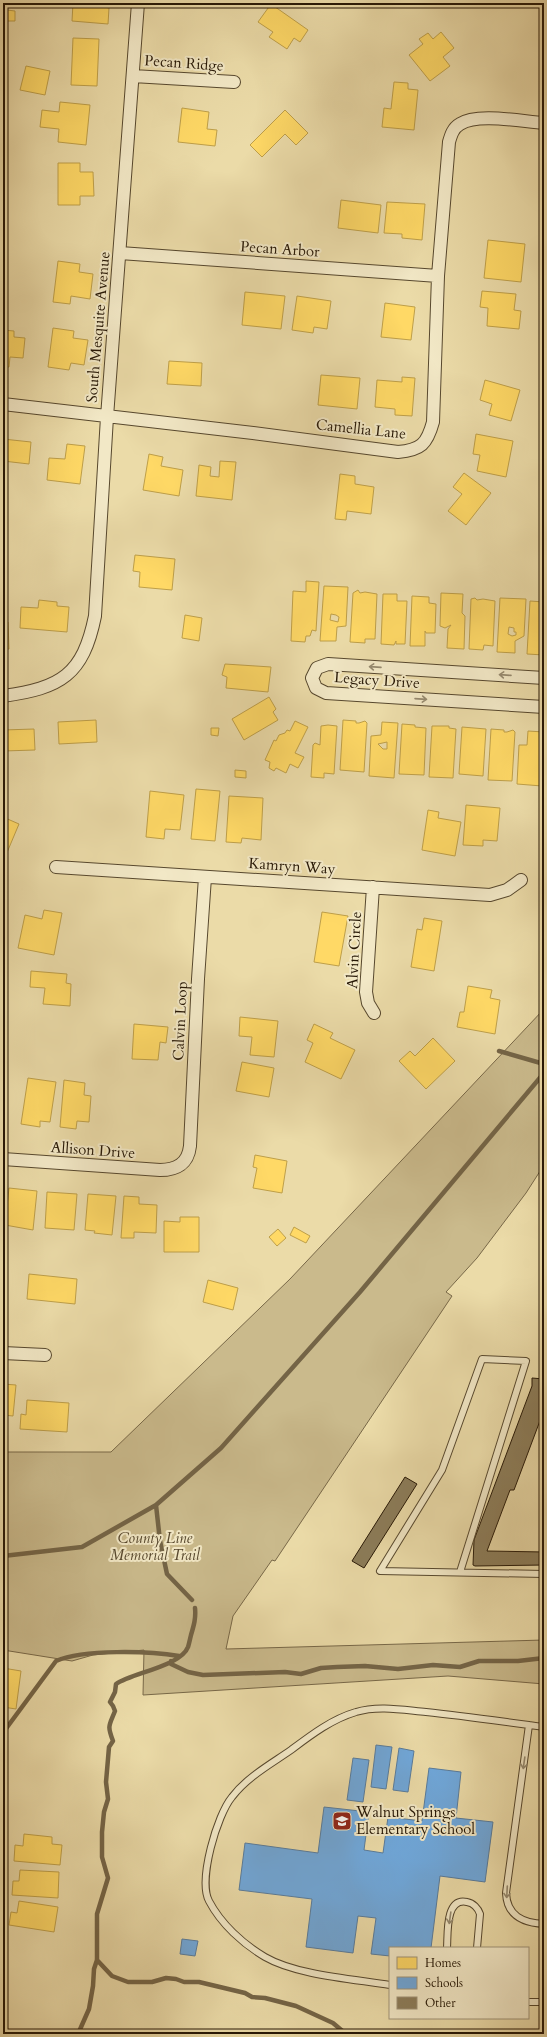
<svg xmlns="http://www.w3.org/2000/svg" width="547" height="2037" viewBox="0 0 547 2037" font-family="Cardo,serif">
	<style>
		.green { fill: #caba8c; stroke: #786848 }
		.homes { fill: #ffd966; stroke: #be9f49; fill-rule: evenodd }
		.schools { fill: #6fa8dc; stroke: #597c9c }
		.lines { fill: none; stroke-linecap: round; stroke-linejoin: round }
		.stream { stroke: #746446; stroke-width: 4.5 }
		.building { fill: #8c7d5a; stroke: #261705 }
		.service-casing { stroke: #57482e; stroke-width: 8 }
		.minor-casing { stroke: #57482e; stroke-width: 14 }
		.service { stroke: #f2e8c6; stroke-width: 6 }
		.minor { stroke: #f2e8c6; stroke-width: 12 }
		.oneway { stroke: #968a6f }
		.labels { text-anchor: middle; stroke-width: 4; stroke-linejoin: round; paint-order: stroke }
		.street-label { font-size: 15px; fill: #261705; stroke: #f2e8c6 }
		.park-label { font-size: 15px; font-style: italic; fill: #57482e; stroke: #f2e8c6 }
		.poi-label { font-size: 15px; fill: #261705; stroke: #f2e8c6; text-anchor: start }
	</style>
	<rect width="100%" height="100%" fill="#ebdba8"/>
	<filter id="stains"><feTurbulence type="fractalNoise" baseFrequency=".005" numOctaves="4"/><feColorMatrix values="0 0 0 0 .2 0 0 0 0 .09 0 0 0 0 .02 0 0 0 .5 -.17"/></filter>
	<radialGradient id="worn" r=".72"><stop offset=".6" stop-color="#630" stop-opacity="0"/><stop offset="1" stop-color="#630" stop-opacity=".3"/></radialGradient>
	<path class="green" d="M544,1009V1165L526,1193L477,1258L446,1292L452,1296L275,1561L272,1560L233,1616L226,1649L544,1640V1684L448,1676L143,1695L144,1650L93,1655L72,1661L3,1650V1452H111L290,1279Z"/>
	<path class="homes" d="M73,3H99V6L109,8L108,24L72,21Z
		M271,4L308,30L300,42L294,38L287,49L269,37L273,32L258,22Z
		M7,10L15,11V21H6Z
		M441,32L454,48L443,57L450,66L430,81L409,55L423,44L419,39L428,33L433,39Z
		M73,38L99,39L97,86L71,85Z
		M26,66L50,71L45,95L20,90Z
		M394,82L408,83V89L418,90L414,130L382,127L384,108L391,109Z
		M60,102L90,105L86,145L58,142L59,129L40,127L42,110L59,112Z
		M182,108L209,112L207,129L217,130L215,146L178,142Z
		M285,110L308,133L296,145L285,134L262,157L250,145Z
		M58,163H80V172H93L94,196H80V205H58Z
		M341,200L381,205L378,233L338,228Z
		M387,202L425,204L422,240L402,238V234L384,233Z
		M488,240L525,244L521,282L484,278Z
		M58,261L80,264L79,272L93,274L90,299L71,296L70,304L53,302Z
		M482,291L516,294L514,310L521,311L519,329L487,326L488,308L480,307Z
		M245,292L285,296L281,329L242,325Z
		M297,296L331,301L327,329L314,327L313,333L292,330Z
		M385,303L415,307L411,340L381,337Z
		M53,328L74,331L73,338L88,340L84,365L71,363L69,370L48,367Z
		M3,330L14,331V337L25,338L23,358L10,357L9,367H3Z
		M169,361L202,363L201,386L167,384Z
		M321,375L360,378L357,409L318,405Z
		M402,377L415,378L412,416L395,415V409L375,407L377,380L402,382Z
		M485,380L520,390L511,421L489,415L492,404L480,400Z
		M476,434L513,441L506,477L477,471L480,455L473,454Z
		M3,439L31,442L29,464L3,461Z
		M67,444L85,446L80,484L47,480L49,458L65,459Z
		M149,454L163,457L161,466L183,470L179,496L143,490Z
		M220,461L236,462L232,500L196,496L199,465L211,467L210,476L219,477Z
		M464,473L491,493L466,525L448,511L462,494L453,487Z
		M340,474L355,476V484L374,487L371,514L347,511L346,520L335,519Z
		M135,555L175,559L172,590L139,587L140,572L133,571Z
		M306,581L319,582L316,631L312,630L310,636H306L305,642L291,641L293,591L306,592Z
		M324,586L348,587L346,626L337,627L336,641H320ZM331,614L336,615L339,617L338,622L330,620Z
		M358,590L360,593L365,592L377,594L375,639H365V643L350,642L353,593Z
		M441,593L463,594L462,613L465,616L464,649L447,648L448,629L451,625L445,628L440,626Z
		M383,594H397V601H407L405,644H396V641L394,645L381,644Z
		M412,596L429,597V603L436,604L435,633H426L425,631V646H410Z
		M475,598L477,600L483,599L495,601L493,646L484,645L483,650L469,649L471,599Z
		M500,598L526,599L524,636L515,641V653L497,652ZM509,627L514,628V632H516V635L512,636L508,634Z
		M39,600L57,602V606L69,607L67,632L20,628L21,607L38,608Z
		M530,601L544,602V655L527,654Z
		M185,615L202,618L199,641L182,638Z
		M3,622H8L9,649H3Z
		M225,664L271,667L268,692L226,688L227,677L222,675Z
		M269,697L276,709L273,712L278,720L244,740L232,719Z
		M96,720L97,742L59,744L58,722Z
		M343,720L356,721V723H359L365,721L367,723L364,772L340,770Z
		M295,721L308,727L295,753L304,757L298,768L290,764L286,773L276,768L274,771L269,768L270,762L265,760L274,740L276,741L279,735L285,733L287,730L290,731Z
		M382,722L398,723L394,778L369,776L371,736L381,735ZM387,742V749H383L378,744Z
		M402,724L415,725V727L426,728L424,775L399,774Z
		M328,725L337,726L334,774L324,773V778L311,777L313,745L315,743L320,745L321,726Z
		M432,726H449V728L456,729L453,778L429,777Z
		M462,727L486,729L483,776L459,774Z
		M211,728H219L218,736L211,735Z
		M34,729L35,750L3,751V730Z
		M491,729L504,730V732H507L513,730L515,732L512,781L488,780Z
		M528,731L544,732L542,786L517,784L519,745H527Z
		M235,770L246,771V778L235,777Z
		M196,789L220,791L215,841L191,839Z
		M150,791L184,795L180,830L165,829L164,839L146,837Z
		M229,796L263,798L261,840L242,838L241,843L226,842Z
		M466,805L500,808L497,841L483,840V846L463,845Z
		M428,810L439,812L438,818L461,822L455,856L422,850Z
		M3,817L19,824L3,862Z
		M44,910L62,913L54,955L18,948L25,915L42,919Z
		M322,912L348,916L339,966L314,962Z
		M424,918L442,921L434,971L411,967L417,929L422,930Z
		M31,971L67,974L66,983L71,984L70,1006L43,1004L45,988L30,987Z
		M468,986L492,990L490,998L500,1000L495,1034L457,1027L460,1012H464Z
		M240,1017L278,1021L274,1057L250,1055L252,1037L239,1036Z
		M134,1024L168,1027L166,1043L160,1042L158,1060L132,1059Z
		M314,1024L333,1033L330,1038L355,1050L341,1079L305,1062L313,1043L307,1040Z
		M433,1038L455,1061L426,1089L399,1061L410,1051L415,1056Z
		M242,1062L274,1068L269,1097L236,1091Z
		M28,1078L56,1082L50,1122L40,1121V1127L21,1124Z
		M64,1080L85,1083L84,1095L91,1096L89,1122L77,1121L76,1129L60,1127Z
		M255,1155L287,1161L282,1193L253,1188L257,1168L253,1167Z
		M9,1188L37,1191L33,1230L5,1225Z
		M47,1192L77,1194L74,1230L45,1228Z
		M88,1194L116,1196L112,1235L94,1233L95,1231L85,1230Z
		M124,1196L139,1197V1204L157,1205L156,1233L134,1232V1238H121Z
		M180,1217H199V1252H164V1221L180,1222Z
		M294,1227L310,1236L306,1243L290,1235Z
		M278,1229L286,1238L277,1246L269,1237Z
		M3,1274H7L4,1302H3Z
		M29,1274L77,1279L75,1304L27,1299Z
		M208,1280L238,1288L233,1310L203,1302Z
		M3,1384L16,1385L13,1416L3,1415Z
		M27,1400L69,1403L67,1432L20,1429L21,1414L26,1415Z
		M3,1668L21,1671L16,1709L3,1707Z
		M24,1834L52,1837V1844L62,1845L60,1865L14,1861L15,1845L23,1846Z
		M20,1870L59,1872L58,1898L12,1895L13,1881H19Z
		M19,1901L58,1907L54,1932L9,1925L11,1912L17,1913Z"/>
	<path class="schools" d="M376,1745L392,1747L386,1789L371,1787Z
		M399,1748L414,1751L408,1792L393,1790Z
		M353,1758L369,1760L363,1802L347,1800Z
		M429,1768L461,1772L456,1818L493,1822L485,1882L440,1876L431,1948H390V1956L371,1954L376,1918L358,1916L353,1953L306,1947L312,1899L239,1890L245,1843L318,1853L324,1807L369,1812L364,1850L383,1853L388,1817L422,1821Z
		M182,1939L198,1941L195,1956L180,1954Z"/>
	<g class="lines">
		<path class="stream" d="M499,1051L544,1064
			M156,1505L160,1541L167,1574L192,1600
			M3,1556L82,1547L156,1505L221,1448L360,1292L544,1073
			M171,1661V1664L188,1672L203,1675L285,1672L301,1674L321,1668L337,1667L365,1666L398,1669L433,1665L460,1667L479,1661H518L544,1658
			M5,1730L56,1661C84,1649 149,1651 179,1656
			M97,1960L112,1976L128,1982H152L166,1978L176,1979L184,1982H199L245,1993L252,1997L265,1998L296,2006L333,2023L346,2034
			M78,2034L89,2009L93,1986L94,1969L97,1960V1914L108,1878L102,1857V1832L104,1812L108,1799L106,1782L108,1759L109,1747L113,1741C107,1725 109,1726 115,1711L113,1706L110,1702L115,1692L116,1684C132,1673 181,1666 188,1647C189,1644 190,1639 191,1635C194,1625 196,1618 195,1608"/>
	</g>
	<path class="building" d="M532,1378L544,1379V1410L514,1490H510L487,1551L544,1552V1565L475,1566L473,1565L474,1540L532,1386Z
		M405,1477L417,1484L364,1568L352,1561Z"/>
	<g class="lines">
		<g class="service-casing">
			<path id="service" d="M460,1572L526,1361L482,1359L442,1470L380,1571L544,1574
				M529,1725L506,1893C507,1916 523,1923 544,1924
				M447,1948C448,1934 445,1897 467,1902C473,1903 478,1908 480,1914L477,1948
				M390,1985C353,1979 296,1975 265,1957C243,1944 221,1924 209,1901C198,1880 217,1815 232,1797C247,1777 271,1764 291,1750C311,1735 332,1719 356,1712C378,1705 404,1710 426,1712C465,1716 505,1722 544,1727
				M528,2002H544"/>
		</g>
		<g class="minor-casing">
			<path id="minor" d="M133,76L234,82
				M120,253L438,276
				M3,404L253,433L398,452C421,450 427,444 433,422L438,276L449,142C451,135 453,128 460,124C477,112 524,122 544,123
				M544,678L328,664L317,668L312,678L316,688L326,693L544,707
				M3,696C61,688 83,675 95,616L107,417L138,3
				M56,867L490,895L507,890L521,880
				M373,887L366,992L368,1003L374,1013
				M3,1159L160,1170C176,1170 188,1164 190,1146L198,979L205,877
				M3,1353L45,1355"/>
		</g>
		<use href="#service" class="service"/>
		<use href="#minor" class="minor"/>
	</g>
	<defs><path id="oneway-shaft" d="M-6 0H5M1.5-3L5.5 0L1.5 3" fill="none" stroke-width="1.6" stroke-linecap="round" stroke-linejoin="round"/></defs>
	<g class="oneway">
		<use href="#oneway-shaft" transform="translate(375 667) rotate(-176)"/>
		<use href="#oneway-shaft" transform="translate(505 675) rotate(-176)"/>
		<use href="#oneway-shaft" transform="translate(421 699) rotate(4)"/>
		<use href="#oneway-shaft" transform="translate(524 1763) rotate(98)"/>
		<use href="#oneway-shaft" transform="translate(507 1892) rotate(93)"/>
		<use href="#oneway-shaft" transform="translate(450 1918) rotate(98)"/>
	</g>
	<defs>
		<g id="school-square" transform="scale(1)"><rect x="-9" y="-9" width="18" height="18" rx="4" fill="#8f2418" stroke="#f2e8c6"/><path d="M0-5L7-2L0 1L-7-2ZM-4 1L0 2.5L4 1V4Q0 6-4 4Z" fill="#fff"/></g>
	</defs>
	<g fill-rule="evenodd">
		<use href="#school-square" x="342" y="1821"/>
	</g>
	<g class="labels">
		<g class="street-label">
			<text transform="translate(184 63) rotate(4)" y="5">Pecan Ridge</text>
			<text transform="translate(280 249) rotate(4)" y="5">Pecan Arbor</text>
			<text transform="translate(98 327) rotate(-85)" y="5">South Mesquite Avenue</text>
			<text transform="translate(361 429) rotate(6)" y="5">Camellia Lane</text>
			<text transform="translate(377 680) rotate(4)" y="5">Legacy Drive</text>
			<text transform="translate(292 866) rotate(4)" y="5">Kamryn Way</text>
			<text transform="translate(354 950) rotate(-87)" y="5">Alvin Circle</text>
			<text transform="translate(180 1021) rotate(-87)" y="5">Calvin Loop</text>
			<text transform="translate(93 1150) rotate(4)" y="5">Allison Drive</text>
		</g>
		<g class="park-label">
			<text x="155" y="1543">County Line<tspan x="155" dy="17">Memorial Trail</tspan></text>
		</g>
		<g class="poi-label">
			<text x="356" y="1817">Walnut Springs<tspan x="356" dy="17">Elementary School</tspan></text>
		</g>
	</g>
	<rect width="547" height="2037" fill="none" stroke="#ebdba8" stroke-width="16"/>
	<rect x="4" y="4" width="539" height="2029" fill="none" stroke="#261705" stroke-width="2"/>
	<rect x="8" y="8" width="531" height="2021" fill="none" stroke="#261705"/>
	<rect x="389" y="1947" width="140" height="72" fill="#f2e8c6" stroke="#a09479"/>
	<rect x="397" y="1957" width="20" height="12" fill="#ffd966" stroke="#a09479"/>
	<text x="425" y="1967" font-size="12" fill="#261705">Homes</text>
	<rect x="397" y="1977" width="20" height="12" fill="#6fa8dc" stroke="#a09479"/>
	<text x="425" y="1987" font-size="12" fill="#261705">Schools</text>
	<rect x="397" y="1997" width="20" height="12" fill="#8c7d5a" stroke="#a09479"/>
	<text x="425" y="2007" font-size="12" fill="#261705">Other</text>
	<rect width="100%" height="100%" filter="url(#stains)"/>
	<rect width="100%" height="100%" fill="url(#worn)"/>
</svg>
